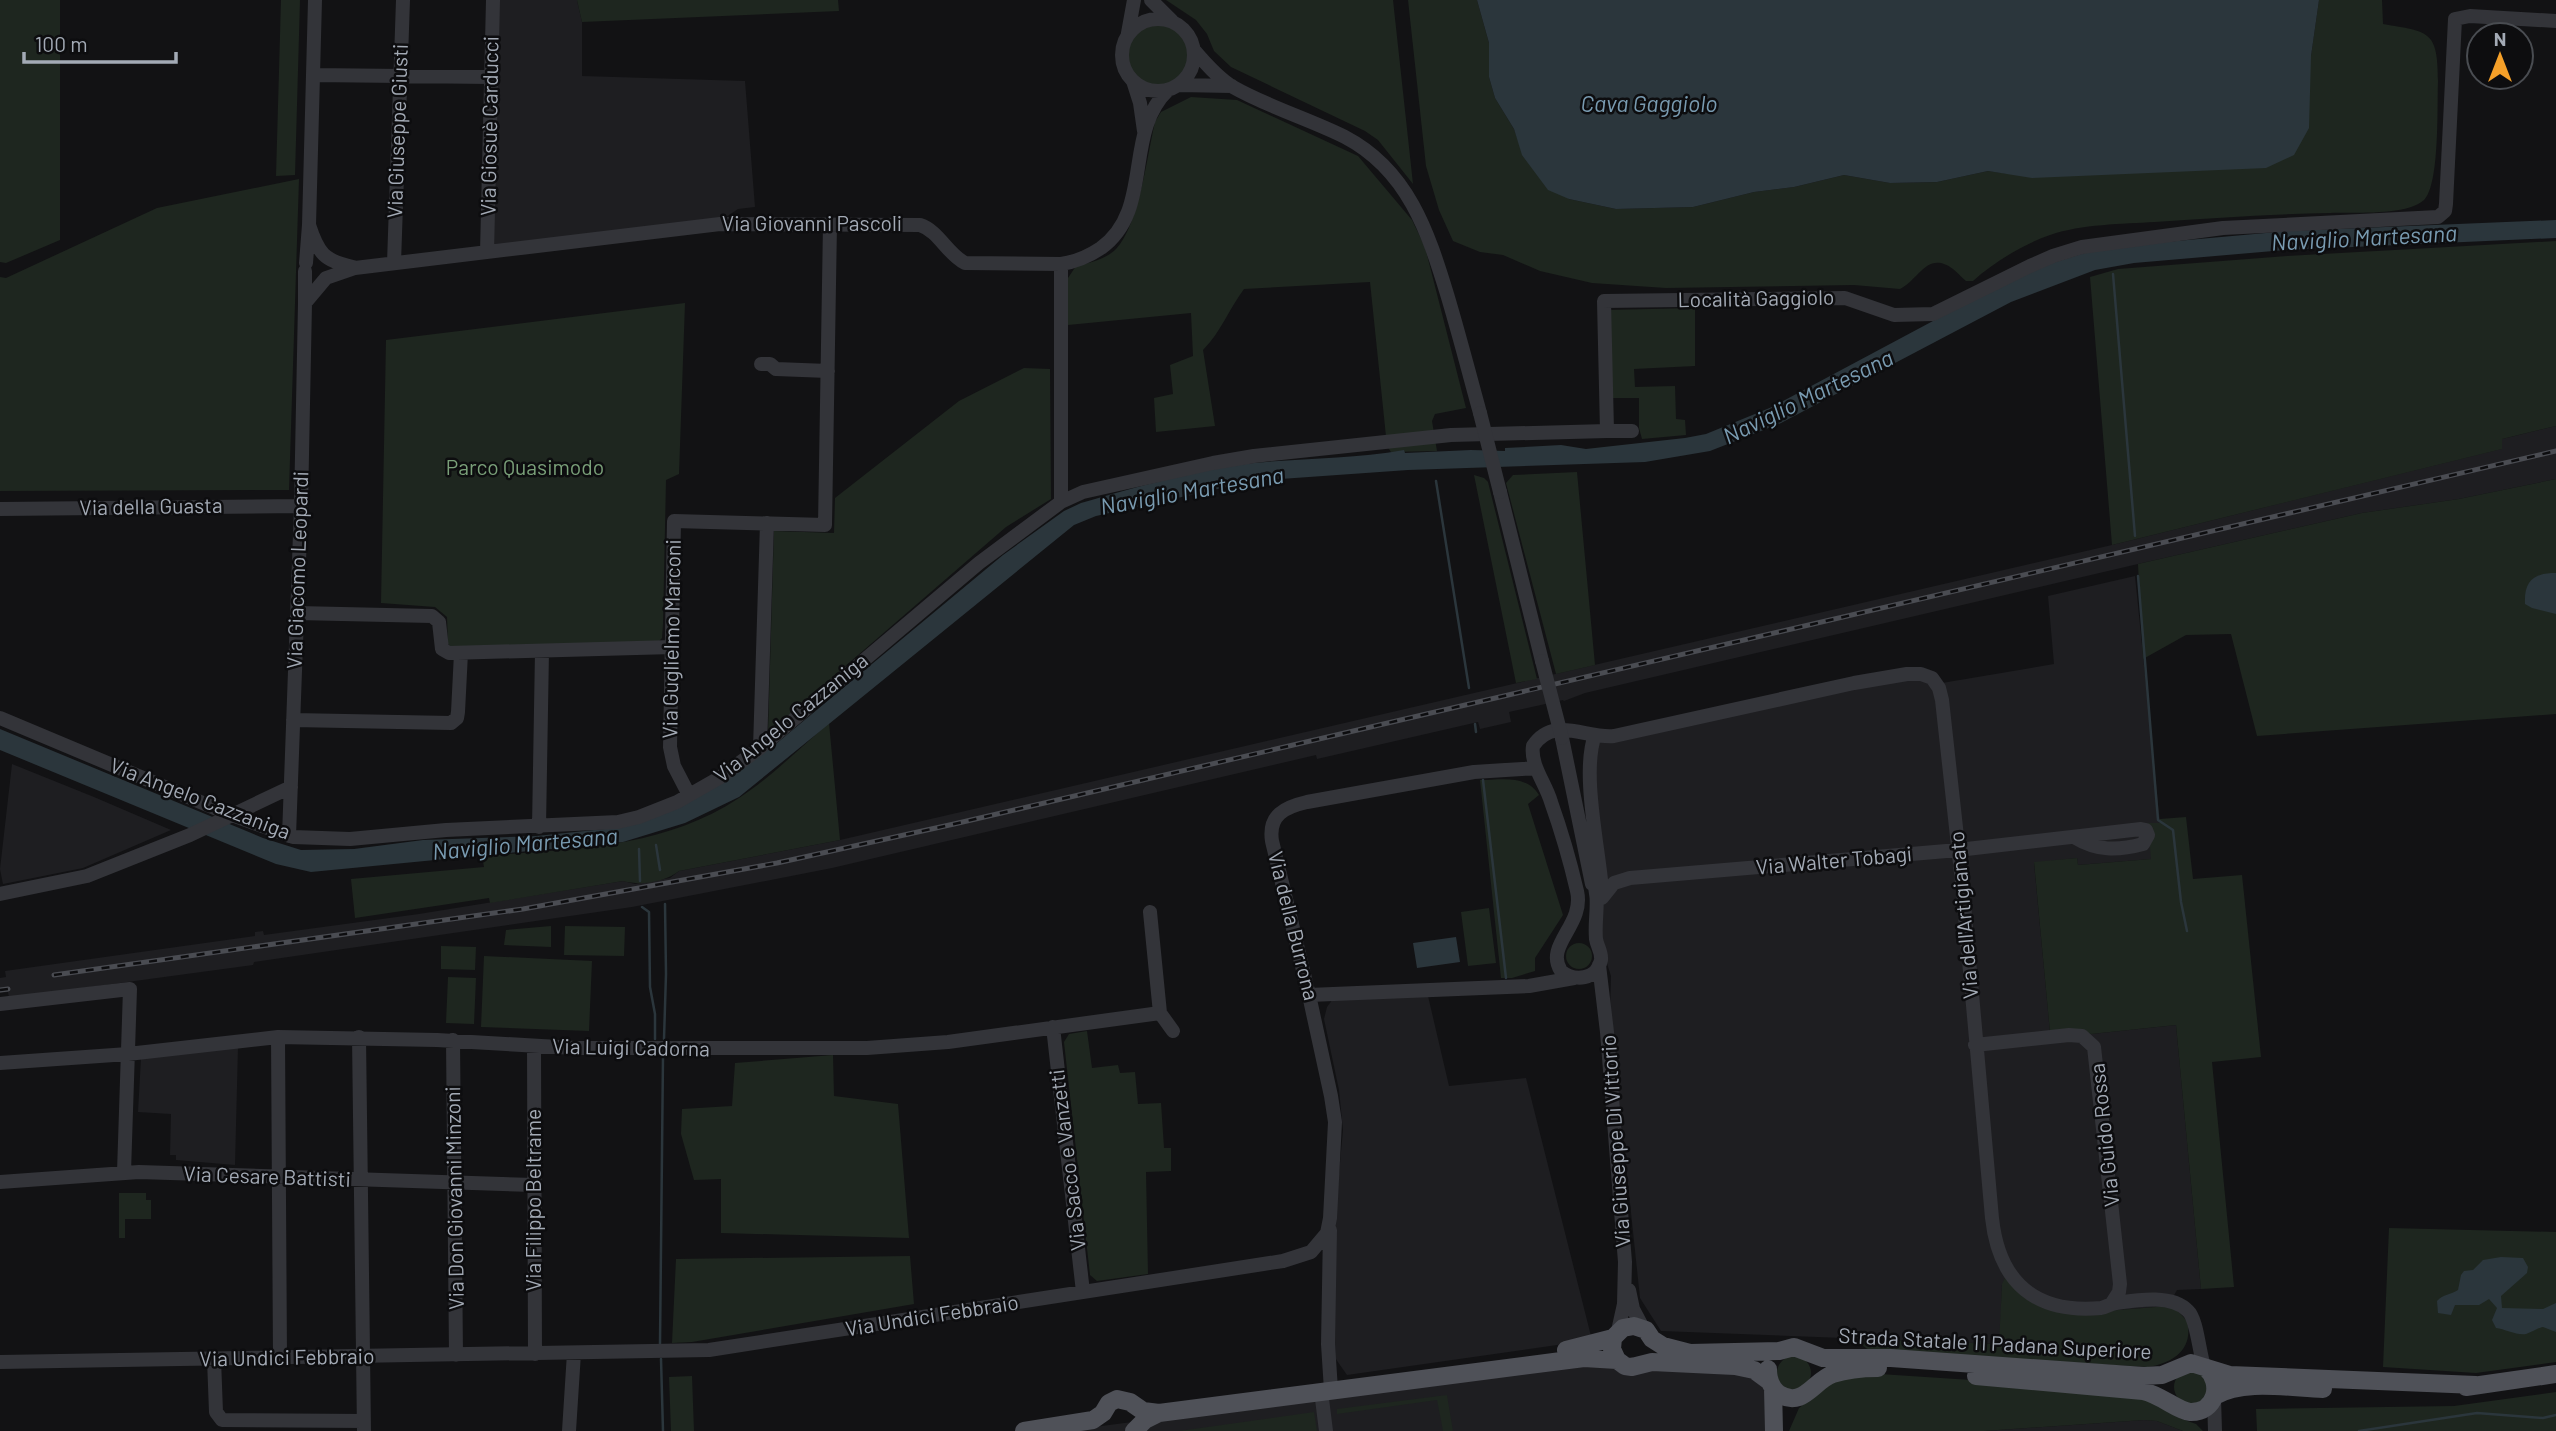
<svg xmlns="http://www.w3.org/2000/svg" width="2556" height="1431" viewBox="0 0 2556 1431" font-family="Barlow,sans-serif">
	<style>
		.built { fill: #1e1e21 }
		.green { fill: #1e261f }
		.water { fill: #2b363c }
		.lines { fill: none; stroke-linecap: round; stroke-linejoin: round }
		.stream { stroke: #2b363c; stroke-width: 2.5 }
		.minor { stroke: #333439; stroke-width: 14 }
		.major { stroke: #4f5158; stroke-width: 18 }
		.rail-casing { stroke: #4a4c52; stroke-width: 5 }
		.rail { stroke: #0d0d0f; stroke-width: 2.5; stroke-dasharray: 8; stroke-linecap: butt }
		.minor-bridge { stroke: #333439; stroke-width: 14 }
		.labels { text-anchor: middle; stroke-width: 5; stroke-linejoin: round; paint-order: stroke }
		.street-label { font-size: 21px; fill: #a3aab5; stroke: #0d0d0f }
		.park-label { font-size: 21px; fill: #7aa079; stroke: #0d0d0f }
		.water-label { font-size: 23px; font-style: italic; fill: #799bb1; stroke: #0d0d0f }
	</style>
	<rect width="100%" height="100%" fill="#121214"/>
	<path class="built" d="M496,0H577L582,22V76L745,81L755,207L738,209L720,221L489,249Z
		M2556,426V479L2459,499L2362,513L2138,564L1585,693L1564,701L1563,700L1509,712L1511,722L1480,729L1478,722L1317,759L1316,755L832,868L632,907L254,962L253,965L9,998L8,992L0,993V978L6,977L5,971L255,936V932L263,931L264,935L419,914L623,881L635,884L670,878L679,871L840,840L2112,545L2501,449L2502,439Z
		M2135,576L2160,823L2149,824L2152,859L2078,865L2077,858L2034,863L2050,1032L2077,1030L2091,1034L2176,1025L2201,1289L2177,1290L2168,1306L2081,1313L2002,1284L2000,1344L1661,1331L1640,1298L1610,1013L1611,976L1600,942L1588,749L1608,731L1909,669L1942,683L2054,664L2048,596Z
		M12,764L94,797L171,830L83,868L3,884L0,869Z
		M1428,996L1449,1086L1526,1078L1592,1340L1347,1375L1333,1355L1334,1228L1343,1130L1339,1090L1324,1019L1327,1007L1333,999Z
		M238,1047L235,1165L176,1160V1155H170L171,1114L138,1112L141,1058Z
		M1585,1362L1744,1372L1769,1391L1772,1431H1064Z
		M2144,1420L2157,1421L2183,1431H1984Z"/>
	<path class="green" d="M0,0H60V240L6,263L0,262Z
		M281,0H300L295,175L276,176Z
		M577,0H838L839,11L582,22Z
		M1166,0H1393L1413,184L1378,140L1365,131L1231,67L1214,51L1207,34L1196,20Z
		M1408,0H1477L1489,43V77L1495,98L1514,129L1523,155L1569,199L1616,209L1693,207L1754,192L1794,187L1844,175L1890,183L1937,182L1988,171L2009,174L2311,56L2319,0H2382L2383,24C2429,32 2438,30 2438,81C2437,105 2440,185 2424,200C2406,216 2354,212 2330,213C2272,214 2214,218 2155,222C2122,224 2082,224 2050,235C2024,244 1994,262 1973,281H1966C1961,277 1958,273 1953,269C1927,250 1919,280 1900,289L1854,285L1666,288L1592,283L1540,271L1503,255L1480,252L1453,241L1439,210L1426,166Z
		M1127 55a31 31 0 1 1 62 0a31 31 0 1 1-62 0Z
		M1191,97L1237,100L1358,156L1412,220L1425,247L1466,408L1435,414L1432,421L1437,451L1391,452L1387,446L1370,282L1244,289C1229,309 1221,332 1203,350L1215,426L1156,432L1154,398L1173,394L1170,365L1193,356L1191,313L1068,325V278L1076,266C1090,263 1106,259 1116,249C1139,225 1147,156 1155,122L1161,112Z
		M299,179L289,490L0,491V277L6,278L157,208Z
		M2556,241V426L2502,439V449L2112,545L2090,277L2118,269L2287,256Z
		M685,303L679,474L666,480L663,624L662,638L658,642L453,648L448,644L447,617L435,607L381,603L386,340Z
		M1695,308V366L1634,369L1635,387L1675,386L1676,419L1685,420L1686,435L1642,439L1639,428V398H1609L1607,310Z
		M1024,368L1050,369L1051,499L1006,527L768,733L774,531L834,533L835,498L959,401Z
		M1577,472L1595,665L1556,674L1506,483L1513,475Z
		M1474,475L1484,478L1488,482L1537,679L1516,683Z
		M2556,479V714L2257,736L2231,634L2186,635L2143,659L2138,564L2362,513L2459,499Z
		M829,723L840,840L679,871C665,882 641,886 623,881L490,903L489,898L355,918L351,879L484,867L482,856C571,849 662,849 739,798C770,778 801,747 829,723Z
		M1480,780C1501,780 1526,774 1539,795L1528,804L1563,915L1535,958V971L1512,978H1501Z
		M2186,817L2193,879L2242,875L2261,1057L2212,1062L2234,1287L2201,1289L2176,1025L2091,1034L2077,1030L2050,1032L2034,862L2077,858L2078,865L2151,859L2148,823H2160V819Z
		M1489,908L1496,963L1468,966L1461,912Z
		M551,926V947L504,945L506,930Z
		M565,926L625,927L624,956L564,955Z
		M1566 956a13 13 0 1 1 26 0a13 13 0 1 1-26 0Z
		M441,946L476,947L475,970L441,969Z
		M484,956L592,961L589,1031L481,1027Z
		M448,977L476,978L474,1024L446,1023Z
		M1087,1031L1092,1068L1118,1065L1120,1073L1135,1072L1138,1104L1161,1103L1164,1148H1171V1171L1146,1172L1148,1274L1097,1281L1090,1275L1064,1042L1069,1034Z
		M833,1055L834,1096L898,1104L909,1238L721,1233V1179L694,1180L681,1134L682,1109L732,1106L735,1063Z
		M119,1193H146V1200H151V1219H125V1238H119Z
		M2389,1228L2556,1232V1362L2476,1373L2383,1367Z
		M910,1256L914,1304L692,1342L672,1343L676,1259Z
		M2005,1278L2081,1313L2168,1306L2176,1309L2187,1321C2194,1349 2173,1363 2148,1367L1870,1351L1862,1345L1861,1339L1999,1344L2002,1284Z
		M1777 1373a17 17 0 1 1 34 0a17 17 0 1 1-34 0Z
		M2174 1387a17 17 0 1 1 34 0a17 17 0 1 1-34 0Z
		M1865,1373L2001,1382L2145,1396L2179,1418L2196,1424L2203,1431H2183L2157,1421L2144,1420L1984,1431H1789L1799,1408L1830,1383Z
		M692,1376L694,1431H671L669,1377Z
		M2556,1392V1431H2257L2256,1409L2454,1406Z
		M1447,1395L1453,1431H1443L1437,1400L1337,1414V1409Z
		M1314,1412L1317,1431H1179Z"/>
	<path class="water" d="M1477,0H2319L2311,56L2309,128L2294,155L2266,168L2032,178L1988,171L1937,182L1890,183L1844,175L1794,187L1754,192L1693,207L1616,209L1569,199L1548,190L1522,155L1514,129L1495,98L1489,77V43Z
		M2556,220V238L2285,250L2134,263L2095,270L2011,302L1781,423L1710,451L1645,462L1408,470L1254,481L1096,516L1074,525L739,797L685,823L623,842L311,872L276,864L0,750V729L263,838L301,850L354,849L423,840L536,836L624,827L720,783L777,743L1003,555L1064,511L1081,503C1133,488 1199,469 1254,463C1304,458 1354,459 1404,450L1405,453L1471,450L1505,451V448L1561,445L1586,449L1685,438L1706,434L1772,407L2006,282L2049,264L2088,252L2143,244L2289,231Z
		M2556,573V614L2532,608L2525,604C2524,581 2533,573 2556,573Z
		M1456,937L1460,962L1417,968L1413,943Z
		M2501,1257L2523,1258L2528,1267L2527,1273L2501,1296L2502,1308L2543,1309L2556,1303V1332L2543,1327C2537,1328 2532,1332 2526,1334C2518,1336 2505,1329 2496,1328L2492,1320L2497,1308L2489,1299L2479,1305H2455L2451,1315L2438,1313L2437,1301C2443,1294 2451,1295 2458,1290L2461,1275L2464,1271L2473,1270L2483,1260Z"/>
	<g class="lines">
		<path class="stream" d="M2113,274L2135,536
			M1436,481L1469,688
			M2138,576L2158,820L2173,830L2181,902L2187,931
			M1475,724L1476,732
			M1483,780L1506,978
			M656,845L660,870
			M639,849L640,881
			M642,907L649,912L650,987L655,1014V1039
			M664,1039L666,974L665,904
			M660,1344L663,1056
			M661,1359L663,1431
			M2359,1431L2477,1413L2543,1418L2556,1415"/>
		<path class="minor" d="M1151,0L1172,21
			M1122 55a36 36 0 1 1 72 0a36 36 0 1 1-72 0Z
			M1128,33L1134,0
			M1194,50C1205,63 1218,78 1233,87C1268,107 1309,119 1345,137C1408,170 1428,232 1447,294C1459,334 1469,373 1480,413
			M313,75L491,77
			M1133,81L1140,103L1144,131
			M1179,85L1232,86
			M309,225L315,0
			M487,252L493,0
			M306,263L309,225C318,253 324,261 353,267
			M394,263L403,0
			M1061,264C1075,262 1089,256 1101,248C1154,210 1123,133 1168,90
			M305,271V303L326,278L355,268L720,224L920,225C939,231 947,254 965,263L1061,264V502
			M761,364H770L776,369L828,371
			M1607,431H1632
			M1500,492L1542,661
			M0,509L301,506
			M297,613L432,616L439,622L442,649L449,653L673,647
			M0,718L229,814L293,837L350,839L446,830L618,822L639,817L677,802L719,778L760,748L979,563L1061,502L1083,492L1213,463L1254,456L1451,435L1607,431L1604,301L1845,298L1894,315L1933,314L2030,266L2053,256L2082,247L2223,228L2438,217L2445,211L2446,204L2455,19L2470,16L2556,21
			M293,720L451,723L457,718L458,712L461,653
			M1595,735C1581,772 1599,849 1602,890
			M1562,738L1592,884
			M760,748L767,523
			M689,795L674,766L670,747L674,521L825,525L830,224
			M539,827L542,651
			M289,836L301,506L305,303
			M1592,878C1601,899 1594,917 1596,939C1597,946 1602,952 1601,960C1597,980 1574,982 1561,971C1544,945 1585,925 1577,891C1570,861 1561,830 1551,802C1546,784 1530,765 1533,746C1554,715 1586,739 1614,736L1854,683L1907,674H1921L1932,678L1939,688L1942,700L1962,882L1992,1218C1999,1283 2036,1314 2101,1308C2106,1307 2110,1304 2116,1303C2137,1300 2172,1294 2188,1311C2197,1319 2199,1352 2204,1366
			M0,894L87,876L190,835L291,787
			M1602,898L1614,883L1630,878L1958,850L2141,829L2146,830L2148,835L2143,844C2117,851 2097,851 2074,837
			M1150,912L1160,1013
			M1599,965L1607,1032L1625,1262L1624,1304L1618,1331
			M1309,995L1529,986L1574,978
			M0,1004L130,989L124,1172
			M1160,1013L1173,1031
			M1053,1027L1083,1292
			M278,1037L280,1358
			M359,1037L364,1431
			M453,1040L456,1355
			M1975,1045L2069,1035L2082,1036L2094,1047L2120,1284L2119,1292L2112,1303
			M534,1046L535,1354
			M0,1063L128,1054L278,1037L437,1040L575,1048H867L948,1042L1160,1013
			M0,1182L139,1172L534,1185
			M1330,1230L1328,1344L1331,1390
			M1629,1290L1633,1309L1643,1328
			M214,1359L216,1412L222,1420L364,1421
			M0,1362L709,1350L1283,1261L1311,1252L1327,1233L1330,1218L1335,1122L1331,1096L1309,995L1272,841C1268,815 1285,807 1307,802L1474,772L1536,768
			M1321,1391L1326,1431
			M2214,1398L2215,1431
			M569,1431L574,1353"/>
		<path class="major" d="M1566,1350L1613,1338
			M1617,1360L1612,1349L1613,1338L1623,1328L1634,1326L1646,1330L1652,1339L1663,1346L1690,1353L1779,1351L1794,1347L1823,1358H1891L2144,1376L2162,1375L2191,1363L2230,1375L2476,1385
			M1768,1369C1768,1379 1771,1388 1779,1394C1803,1409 1814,1380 1833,1374C1848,1369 1863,1368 1878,1368
			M1976,1376L2143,1391C2161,1395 2178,1411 2190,1412C2216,1413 2223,1383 2206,1368
			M2466,1387L2556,1374
			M1773,1388L1774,1431
			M2215,1396C2242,1379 2291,1388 2323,1389
			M1024,1431L1093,1420L1103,1413L1109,1403L1117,1399L1130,1402L1143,1411L1159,1413L1584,1358L1617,1360L1625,1366L1632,1367L1652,1362L1735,1366L1754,1370L1769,1381
			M1134,1431L1145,1420L1159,1413"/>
		<g class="rail-casing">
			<path id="rail" d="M54,975L523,909L777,863L954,824L2556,451
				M0,990L8,989"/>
		</g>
		<use href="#rail" class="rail"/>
		<path class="minor-bridge" d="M1480,413L1500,492
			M1542,661L1562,738"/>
	</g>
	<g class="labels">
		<g class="street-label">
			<text transform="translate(490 126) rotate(-89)" y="7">Via Giosuè Carducci</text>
			<text transform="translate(398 131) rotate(-88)" y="7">Via Giuseppe Giusti</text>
			<text x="812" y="231">Via Giovanni Pascoli</text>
			<text transform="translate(1756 299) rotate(-1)" y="7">Località Gaggiolo</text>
			<text transform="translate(151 507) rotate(-1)" y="7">Via della Guasta</text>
			<text transform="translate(298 570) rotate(-88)" y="7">Via Giacomo Leopardi</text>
			<text transform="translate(672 639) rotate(-89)" y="7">Via Guglielmo Marconi</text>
			<text transform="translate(791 718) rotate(-39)" y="7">Via Angelo Cazzaniga</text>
			<text transform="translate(200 799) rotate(21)" y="7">Via Angelo Cazzaniga</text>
			<text transform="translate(1834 861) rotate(-5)" y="7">Via Walter Tobagi</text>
			<text transform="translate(1964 915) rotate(-95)" y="7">Via dell'Artigianato</text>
			<text transform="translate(1293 926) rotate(76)" y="7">Via della Burrona</text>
			<text transform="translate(631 1048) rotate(1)" y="7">Via Luigi Cadorna</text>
			<text transform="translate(2105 1135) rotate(-96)" y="7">Via Guido Rossa</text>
			<text transform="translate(1616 1141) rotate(-94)" y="7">Via Giuseppe Di Vittorio</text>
			<text transform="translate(1068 1160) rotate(-97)" y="7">Via Sacco e Vanzetti</text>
			<text transform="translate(267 1177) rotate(2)" y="7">Via Cesare Battisti</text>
			<text transform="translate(455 1198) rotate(-91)" y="7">Via Don Giovanni Minzoni</text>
			<text transform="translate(534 1200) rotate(-90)" y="7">Via Filippo Beltrame</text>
			<text transform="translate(932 1316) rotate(-9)" y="7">Via Undici Febbraio</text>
			<text transform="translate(1995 1344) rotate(3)" y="7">Strada Statale 11 Padana Superiore</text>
			<text transform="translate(287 1358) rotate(-1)" y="7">Via Undici Febbraio</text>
		</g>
		<g class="park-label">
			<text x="525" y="475">Parco Quasimodo</text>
		</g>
		<g class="water-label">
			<text x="1649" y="112">Cava Gaggiolo</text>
			<text transform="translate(2364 238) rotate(-3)" y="8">Naviglio Martesana</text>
			<text transform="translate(1808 397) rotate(-26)" y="8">Naviglio Martesana</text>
			<text transform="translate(1192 491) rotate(-10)" y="8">Naviglio Martesana</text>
			<text transform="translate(525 844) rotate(-5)" y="8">Naviglio Martesana</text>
		</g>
	</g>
	<g transform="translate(2500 56)"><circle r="33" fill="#0d0d0f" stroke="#494c51" stroke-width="2"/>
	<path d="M0-5L12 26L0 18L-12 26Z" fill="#f5a029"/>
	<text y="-10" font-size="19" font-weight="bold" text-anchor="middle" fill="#a3aab5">N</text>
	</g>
	<path d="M24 52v10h152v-10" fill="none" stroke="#a3aab5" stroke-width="3.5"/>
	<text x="35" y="52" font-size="21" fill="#a3aab5" stroke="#0d0d0f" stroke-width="5" paint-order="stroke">100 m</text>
</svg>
